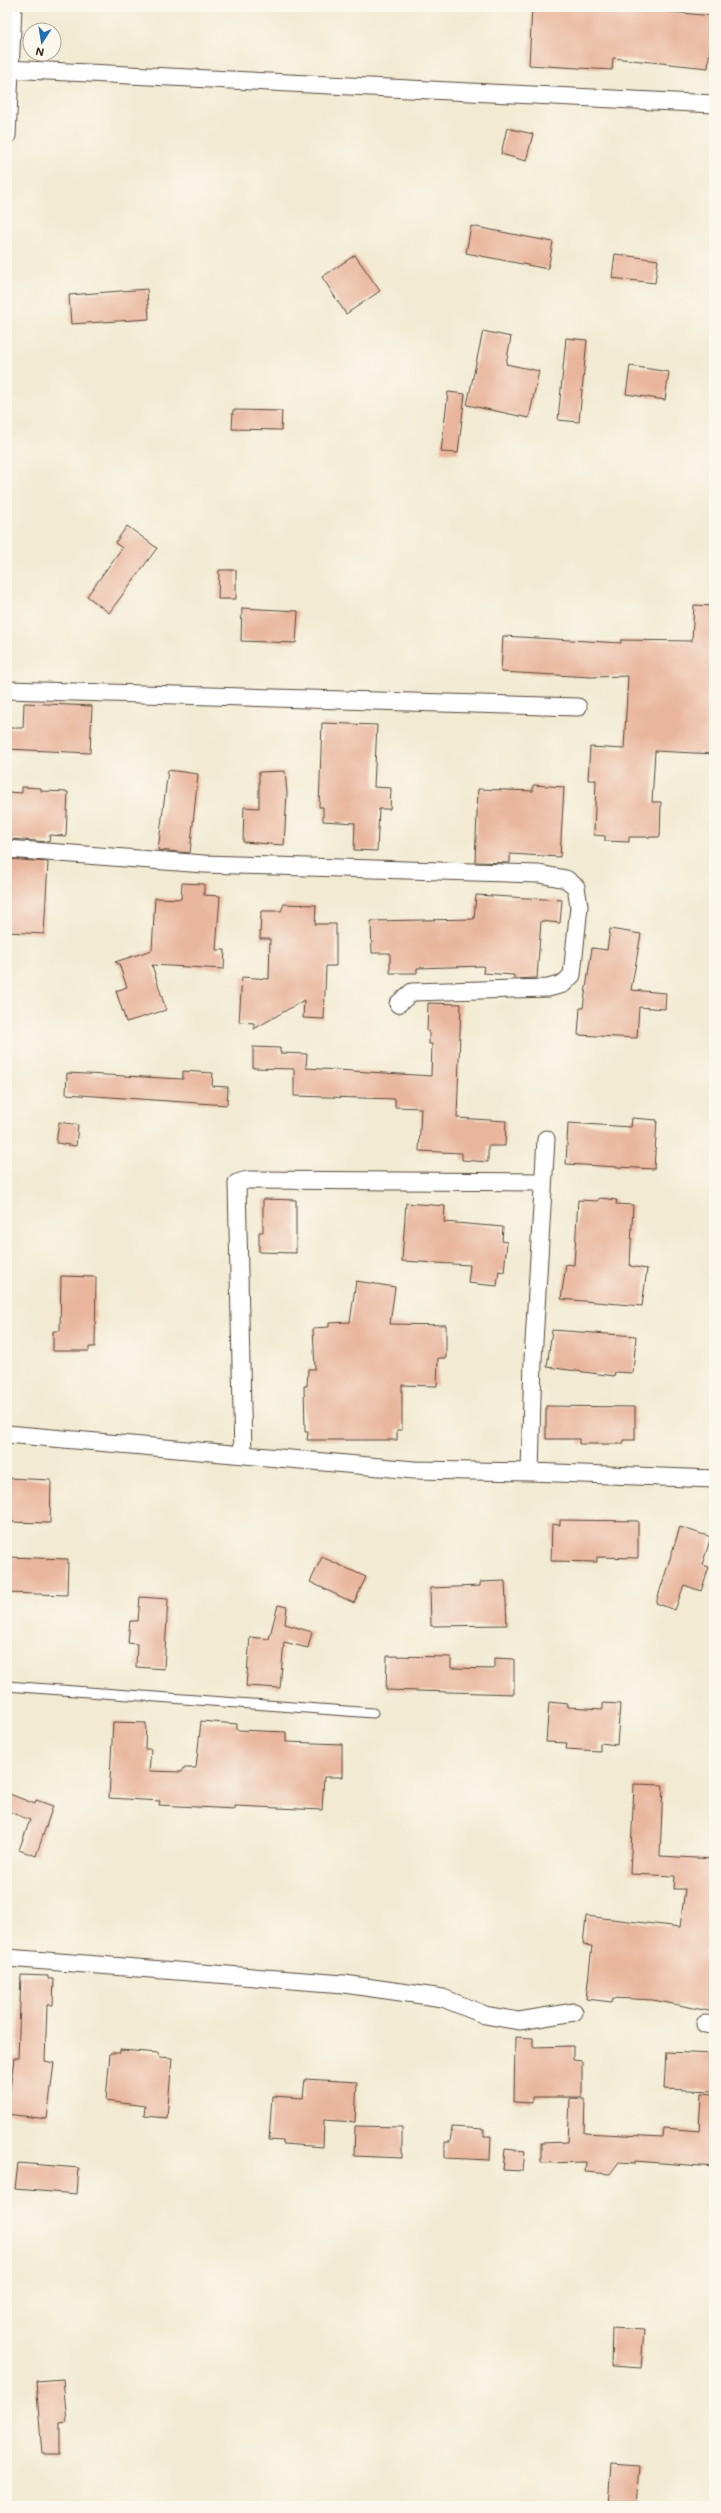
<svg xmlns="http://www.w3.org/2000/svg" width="721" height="2513" viewBox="0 0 721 2513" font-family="Mali,sans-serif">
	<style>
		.building { fill: #e9b59c }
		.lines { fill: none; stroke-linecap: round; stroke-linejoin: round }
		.lane-casing { stroke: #564739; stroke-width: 11 }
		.street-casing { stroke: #564739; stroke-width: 19 }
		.lane { stroke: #fff; stroke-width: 9 }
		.street { stroke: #fff; stroke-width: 17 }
	</style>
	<rect width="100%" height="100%" fill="#fbf7ec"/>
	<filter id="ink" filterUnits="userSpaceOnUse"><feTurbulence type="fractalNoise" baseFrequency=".025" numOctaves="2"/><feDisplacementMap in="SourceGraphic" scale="8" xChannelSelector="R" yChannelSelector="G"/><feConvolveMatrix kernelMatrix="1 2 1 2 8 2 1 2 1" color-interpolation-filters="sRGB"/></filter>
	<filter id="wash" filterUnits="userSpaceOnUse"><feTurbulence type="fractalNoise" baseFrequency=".012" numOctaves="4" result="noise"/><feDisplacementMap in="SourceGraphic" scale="16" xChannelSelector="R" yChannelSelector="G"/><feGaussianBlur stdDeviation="0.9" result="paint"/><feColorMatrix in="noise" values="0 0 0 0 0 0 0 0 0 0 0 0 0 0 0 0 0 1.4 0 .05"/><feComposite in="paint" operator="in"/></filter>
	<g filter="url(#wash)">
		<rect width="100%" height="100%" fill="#f2ead2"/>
		<g id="blocks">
			<path class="building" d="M532,7H618L713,16L708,68L613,58L612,70L529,65Z
				M507,128L533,134L526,161L501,154Z
				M471,226L553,242L548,269L466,253Z
				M615,254L658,260L655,283L612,278Z
				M355,255L380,291L346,314L322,277Z
				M147,289L149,319L71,324L69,295Z
				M483,331L511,337L506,364L539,371L529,418L467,405Z
				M566,338L587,340L579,422L558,420Z
				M630,366L669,372L665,400L626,394Z
				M448,392L465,394L458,453L441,452Z
				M233,410L282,411L281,430L232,429Z
				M127,526L157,548L109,613L87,596L122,548L115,543Z
				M219,570H236V599H218Z
				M694,605L714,606V754L655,751L652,802H661L660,837H629V842L605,841V836L594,835L596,780H588L590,747L624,749L628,676L591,677L501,672L503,636L621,643V640L692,641Z
				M242,608L298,611L296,643L241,641Z
				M24,703L92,706L90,753L7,749V728H23Z
				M322,723L377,725L374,787L391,788L390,809H379L377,851L354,850L355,823L323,821V807H319Z
				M168,770L198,774L190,853L158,850Z
				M285,771L287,793L284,845L243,842L244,807L259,808V772Z
				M533,785L564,787L560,857L510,854V863L475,862L478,789L533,791Z
				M22,787L41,788V791L68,792L66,836L50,835L49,842L10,839V834H7V792L22,793Z
				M9,859L48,862L44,934L7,932Z
				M182,883L204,884V895L220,896L216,950H225L224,969L152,965L166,1010L126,1022L116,991L127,987L119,964L115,962L152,950L155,898L181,899Z
				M476,895L562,900L560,923L541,921L537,978L514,979V975L483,973L484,966L417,968V973H390V953H372L371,921L474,919Z
				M284,904L316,905L315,924H336V966H326L324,1019L303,1018L304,1000L254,1029V1023L239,1022L242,977L269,979L270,939H260L261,911H281Z
				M610,929L641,934L631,990L666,993L665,1009L639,1007L637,1038L578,1035L580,1008H583L592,948L607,950Z
				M428,1003L461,1004L457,1118L506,1121L505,1146H488V1162L462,1160V1153L419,1151L421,1108L395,1107V1099L294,1096V1069L253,1068V1047L280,1048V1053L307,1054L306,1068L431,1076L432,1044H429V1032L427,1031Z
				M183,1071L213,1073L212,1086L228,1087L227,1105L66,1094L67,1073L183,1079Z
				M632,1118L657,1120L654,1169L566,1164L568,1123L631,1127Z
				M59,1122L78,1125L76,1146L56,1143Z
				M600,1198L617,1200L616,1204L633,1205L630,1266L647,1269L642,1306L561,1299L566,1264L574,1265L578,1200L597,1201Z
				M263,1199L296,1200V1253L259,1252V1232H263Z
				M406,1203L445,1206L444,1222L503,1227L502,1241L507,1242L504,1272L499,1271L497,1286L468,1283L470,1265L402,1261Z
				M61,1276L96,1277L95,1347H89V1351H53V1331H60Z
				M356,1281L395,1287L390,1324L446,1325V1358H438L437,1386L402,1385V1430H397V1440H307L308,1432H305L304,1386H307L308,1369H315L313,1328L329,1327V1323L350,1322Z
				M552,1330L636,1336L633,1373L615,1372L614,1376L547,1367Z
				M546,1406L635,1407V1440H623V1444H579V1439H546Z
				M7,1478L51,1480L50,1523L7,1522Z
				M560,1520L638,1521V1558L597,1557V1562L551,1561L552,1524L560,1525Z
				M680,1527L711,1537L702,1565L709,1567L701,1591L684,1585L675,1610L656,1603Z
				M7,1557L68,1559L67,1595L7,1593Z
				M322,1557L366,1577L354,1603L310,1582Z
				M505,1581L507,1625L431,1626L430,1588L480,1586V1582Z
				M140,1597L168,1599L164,1669L136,1667L137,1644L128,1643L130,1621H138Z
				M278,1605L287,1607L285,1624L312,1632L308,1648L284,1642L280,1688L246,1686L250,1637L269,1639Z
				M387,1656L451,1657V1668L494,1669V1658L514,1659V1694L386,1690Z
				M549,1702L568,1704V1707L603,1709V1703L620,1704L617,1745L600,1743V1751L566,1749L567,1743L546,1742Z
				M201,1721L237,1724V1730L286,1732V1742L342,1744V1777H324L322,1810L235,1806V1809L159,1805L160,1801L109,1798L113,1722L146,1723L145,1749H151L149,1771L182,1772L183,1768H196Z
				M634,1784L663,1785L660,1856L714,1859V2012L653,2000L613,1998L612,2002L586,1999L592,1946L583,1945L586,1916L680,1927L685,1889H674L675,1876L630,1874Z
				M7,1793L35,1804L36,1800L53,1806L36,1856L19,1850L30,1820L7,1811Z
				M21,1975L48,1976V1979H54L53,2005H47L45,2061L54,2063L47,2119L7,2114L14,2058H18Z
				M515,2037L533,2038V2047L573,2046V2060L582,2061V2097H532V2103L514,2102Z
				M120,2050L159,2053V2057L172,2058L167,2118L144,2116L145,2106L106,2101L110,2053H120Z
				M666,2052L714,2054V2091L664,2089Z
				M305,2079L357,2082L355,2122L324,2120L323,2147L283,2144V2141L269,2140L272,2096L303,2098Z
				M701,2093L714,2094V2167L635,2161V2163L619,2162L610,2174L585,2172L586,2162L541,2163V2143L568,2142L570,2098L585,2099L584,2133L663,2137L664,2128L699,2131Z
				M355,2126L402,2127V2158L354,2156Z
				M452,2127L484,2129V2136H491L490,2160L445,2158V2142H450Z
				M505,2149L525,2151L523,2171L503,2170Z
				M18,2163L79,2168L77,2194L15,2189Z
				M612,2328L644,2330L641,2368L611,2366Z
				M63,2379L67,2422L60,2423V2454H42L36,2381Z
				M611,2464L639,2466L636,2506H608Z"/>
		</g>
	</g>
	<g filter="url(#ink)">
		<use href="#blocks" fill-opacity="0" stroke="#564739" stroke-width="1"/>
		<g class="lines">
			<g class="lane-casing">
				<path id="lane" d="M7,1686L373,1713"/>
			</g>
			<g class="street-casing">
				<path id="street" d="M7,69L714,104
					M7,136L13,7
					M7,690L578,707
					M7,849L204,864L539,874L566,879L576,887L579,906L572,975L563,984L548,988L412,992L398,1004
					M7,1434L414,1470L530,1472L714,1479
					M243,1455L237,1183L247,1180L543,1182
					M530,1472L533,1359L546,1139
					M7,1958L344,1984L443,1998L485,2015L519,2021L574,2012
					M705,2024L714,2025"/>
			</g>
			<use href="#lane" class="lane"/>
			<use href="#street" class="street"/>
		</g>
	</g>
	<rect width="721" height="2513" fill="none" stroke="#fbf7ec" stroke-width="24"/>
	<g transform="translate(42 42) rotate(192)"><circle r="19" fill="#fbf7ec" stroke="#aea59a"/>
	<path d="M0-3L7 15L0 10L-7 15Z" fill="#1f6fb2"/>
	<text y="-6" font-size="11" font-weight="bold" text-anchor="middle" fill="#3b2a1e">N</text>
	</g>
</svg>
